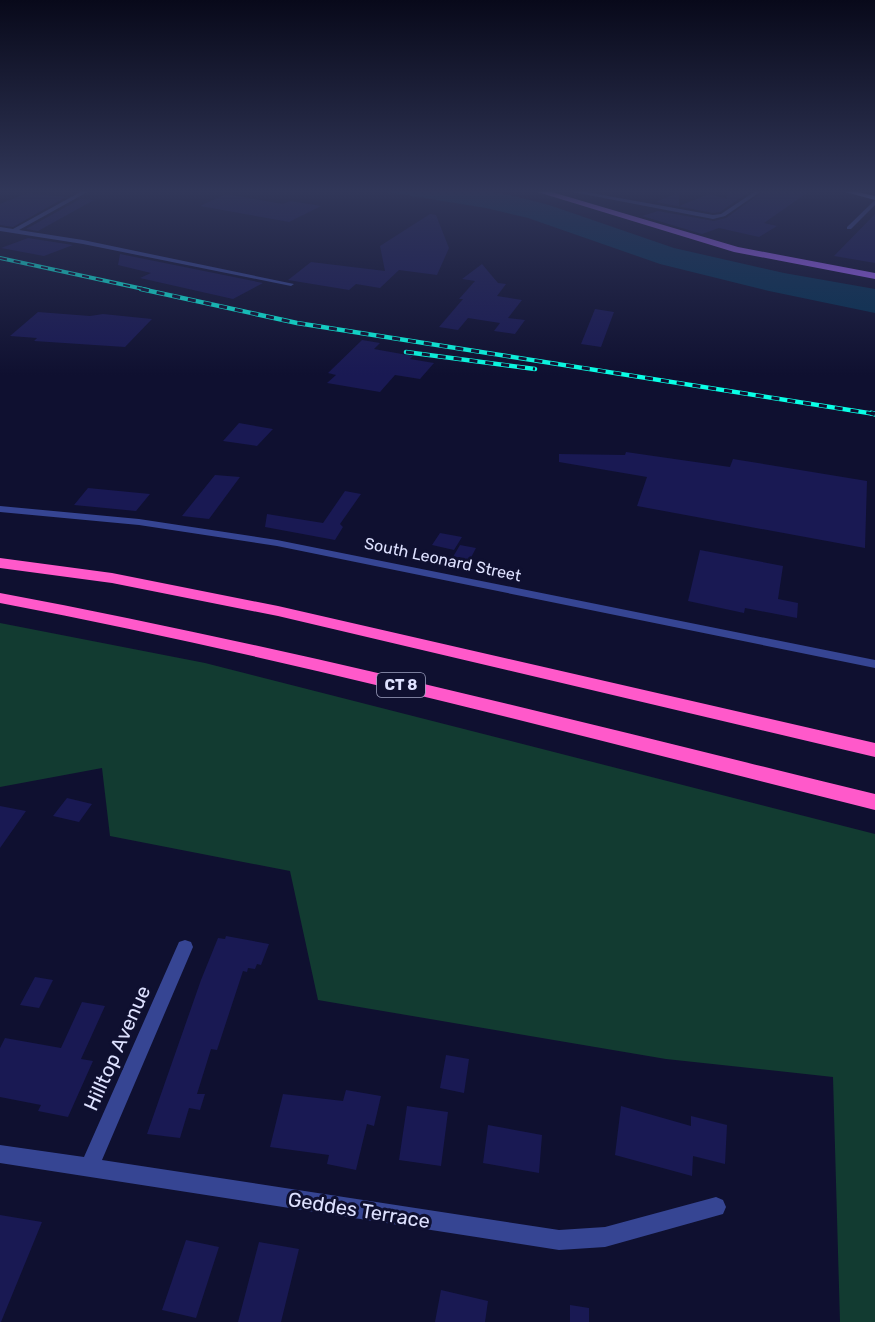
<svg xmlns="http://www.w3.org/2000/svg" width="875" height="1322" viewBox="0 0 875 1322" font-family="Rubik,sans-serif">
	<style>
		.green { fill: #123b31 }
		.water { fill: #053153 }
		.building { fill: #191953 }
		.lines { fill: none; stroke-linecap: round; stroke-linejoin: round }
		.street { fill: #364593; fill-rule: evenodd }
		.secondary { fill: #758eff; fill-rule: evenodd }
		.primary { fill: #a665ff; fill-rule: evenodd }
		.highway { fill: #ff59ca; fill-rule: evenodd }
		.rail-far2-casing { stroke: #0affe6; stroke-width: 4 }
		.rail-far1-casing { stroke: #0affe6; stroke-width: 4.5 }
		.rail-casing { stroke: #0affe6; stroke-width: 5 }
		.rail-far2 { stroke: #0f1030; stroke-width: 2; stroke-dasharray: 7; stroke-linecap: butt }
		.rail-far1 { stroke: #0f1030; stroke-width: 3; stroke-dasharray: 8; stroke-linecap: butt }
		.rail { stroke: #0f1030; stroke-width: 4; stroke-dasharray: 10; stroke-linecap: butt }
		.labels { text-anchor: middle; stroke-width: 6; stroke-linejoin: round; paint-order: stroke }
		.shield { fill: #0f1030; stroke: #a0a2c1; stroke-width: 1.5 }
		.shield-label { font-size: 15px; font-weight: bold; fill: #dee1ff }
		.street-label { font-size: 16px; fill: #dee1ff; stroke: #0f1030 }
		.near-street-label { font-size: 20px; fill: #dee1ff; stroke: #0f1030 }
	</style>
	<rect width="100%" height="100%" fill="#0f1030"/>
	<path class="green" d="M0,623L205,663L875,834V1322H840L833,1077L666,1059L318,1000L290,871L110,836L102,768L0,787Z"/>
	<path class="water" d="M375,190H479L514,196L549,205L674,248L784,273L875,289V313L769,291L660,264L528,218L486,208Z"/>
	<path class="building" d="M728,190H752L720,212L713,213L656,202L679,192V206L709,194L727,199Z
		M765,190H811L764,223L777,226L759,237L719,228L702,234L642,216L658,211L714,221L726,218Z
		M27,193L66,197L13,227L0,225V204Z
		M226,194L283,204L290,201L321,206L289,222L200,206Z
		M80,199L94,200L38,231L26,229Z
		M430,214L436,215L449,248L437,275L399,270L380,288L356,284L349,290L288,280L311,262L385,271L380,246Z
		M875,214V263L834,256Z
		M28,238L73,245L44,256L1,248Z
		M120,254L263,283L233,299L140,278L151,273L118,265Z
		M482,264L498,283L506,284L497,296L522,300L508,318L525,320L515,334L494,331L500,323L468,318L458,330L439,327L463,299H459L475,281L462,279Z
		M595,309L614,312L601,347L581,344Z
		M38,312L90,316L103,314L152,319L125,347L34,341L37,338L10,336Z
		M362,340L380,343L374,349L413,356L410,359L434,363L420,379L395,375L380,392L327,383L336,375L328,373Z
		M239,423L273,429L257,446L223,441Z
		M626,452L730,467L733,459L867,481L865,548L637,506L647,477L559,462V454L625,455Z
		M215,475L240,477L209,519L182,516Z
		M88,488L150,494L136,511L74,505Z
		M345,491L361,494L340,524L343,527L335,540L265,527L267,514L323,523Z
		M440,533L462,537L454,550L432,545Z
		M460,545L476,548L464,571L447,567Z
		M700,550L783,566L778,599L798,603L797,618L745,608L744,613L688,601Z
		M67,798L92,804L79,822L53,816Z
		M0,806L26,811L0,848Z
		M226,936L269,944L261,965L257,964L255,969L248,968L247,972L243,971L217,1050L211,1049L197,1094H205L200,1110L189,1108L180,1138L147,1134L201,980L218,938L225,939Z
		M35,977L53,980L39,1008L20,1005Z
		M82,1002L105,1006L81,1059L93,1061L68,1117L38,1111L41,1105L0,1097V1048L5,1038L61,1048Z
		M446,1055L469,1059L464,1093L440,1088Z
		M346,1090L381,1096L374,1126L367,1124L356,1170L327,1164L329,1155L270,1147L283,1094L343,1101Z
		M407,1106L448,1112L441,1166L399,1160Z
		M621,1106L691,1126V1116L727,1125L725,1164L693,1156L692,1176L615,1155Z
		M488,1125L542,1135L539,1173L483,1163Z
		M0,1215L42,1222L1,1322H0Z
		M186,1240L219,1247L196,1318L162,1310Z
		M259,1242L299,1249L281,1322H238Z
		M441,1290L488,1301L485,1322H435Z
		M570,1305L589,1308V1322H570Z"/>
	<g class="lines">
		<path class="street" d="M84,190H91L19,230L83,240L294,284L291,286L83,244L0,231V227L13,229Z
			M562,190H575L713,215L721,214L757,190H763L725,216L713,219Z
			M875,200V205L851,229H847V227Z
			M0,506L139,519L277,540L875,660V668L277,546L139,525L0,512Z
			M185,940L191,942L193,947L102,1160L559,1230L605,1227L716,1197L723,1200L726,1207L723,1214L605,1247L559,1250L0,1163V1145L84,1157L179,942Z"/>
		<path class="secondary" d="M838,190H849L875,196V200Z"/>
		<path class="primary" d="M531,190H545L738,247L875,273V279L734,252Z"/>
		<path class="highway" d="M0,558L112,573L278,606L875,743V757L278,616L112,583L0,568Z
			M0,593C294,648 584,723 875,794V810C584,737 294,659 0,603Z"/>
		<g class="rail-far2-casing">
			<path id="rail-far2" d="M0,258L148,290"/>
		</g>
		<g class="rail-far1-casing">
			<path id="rail-far1" d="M141,289L297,323L875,414
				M406,352L535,369"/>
		</g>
		<g class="rail-casing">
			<path id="rail" d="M871,413L875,414"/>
		</g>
		<use href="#rail-far2" class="rail-far2"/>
		<use href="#rail-far1" class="rail-far1"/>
		<use href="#rail" class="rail"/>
	</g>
	<linearGradient id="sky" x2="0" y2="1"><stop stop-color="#08091a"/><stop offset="0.51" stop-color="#313759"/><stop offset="1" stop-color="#313759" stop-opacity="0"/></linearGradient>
	<rect width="875" height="375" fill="url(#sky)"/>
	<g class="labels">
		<rect class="shield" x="377" y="673" width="48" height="24" rx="4.5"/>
		<g class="shield-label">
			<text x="401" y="690">CT 8</text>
		</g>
		<g class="street-label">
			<text transform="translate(443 559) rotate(12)" y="6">South Leonard Street</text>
		</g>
		<g class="near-street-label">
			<text transform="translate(117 1048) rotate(-66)" y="7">Hilltop Avenue</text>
			<text transform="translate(359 1210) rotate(9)" y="7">Geddes Terrace</text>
		</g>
	</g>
</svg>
